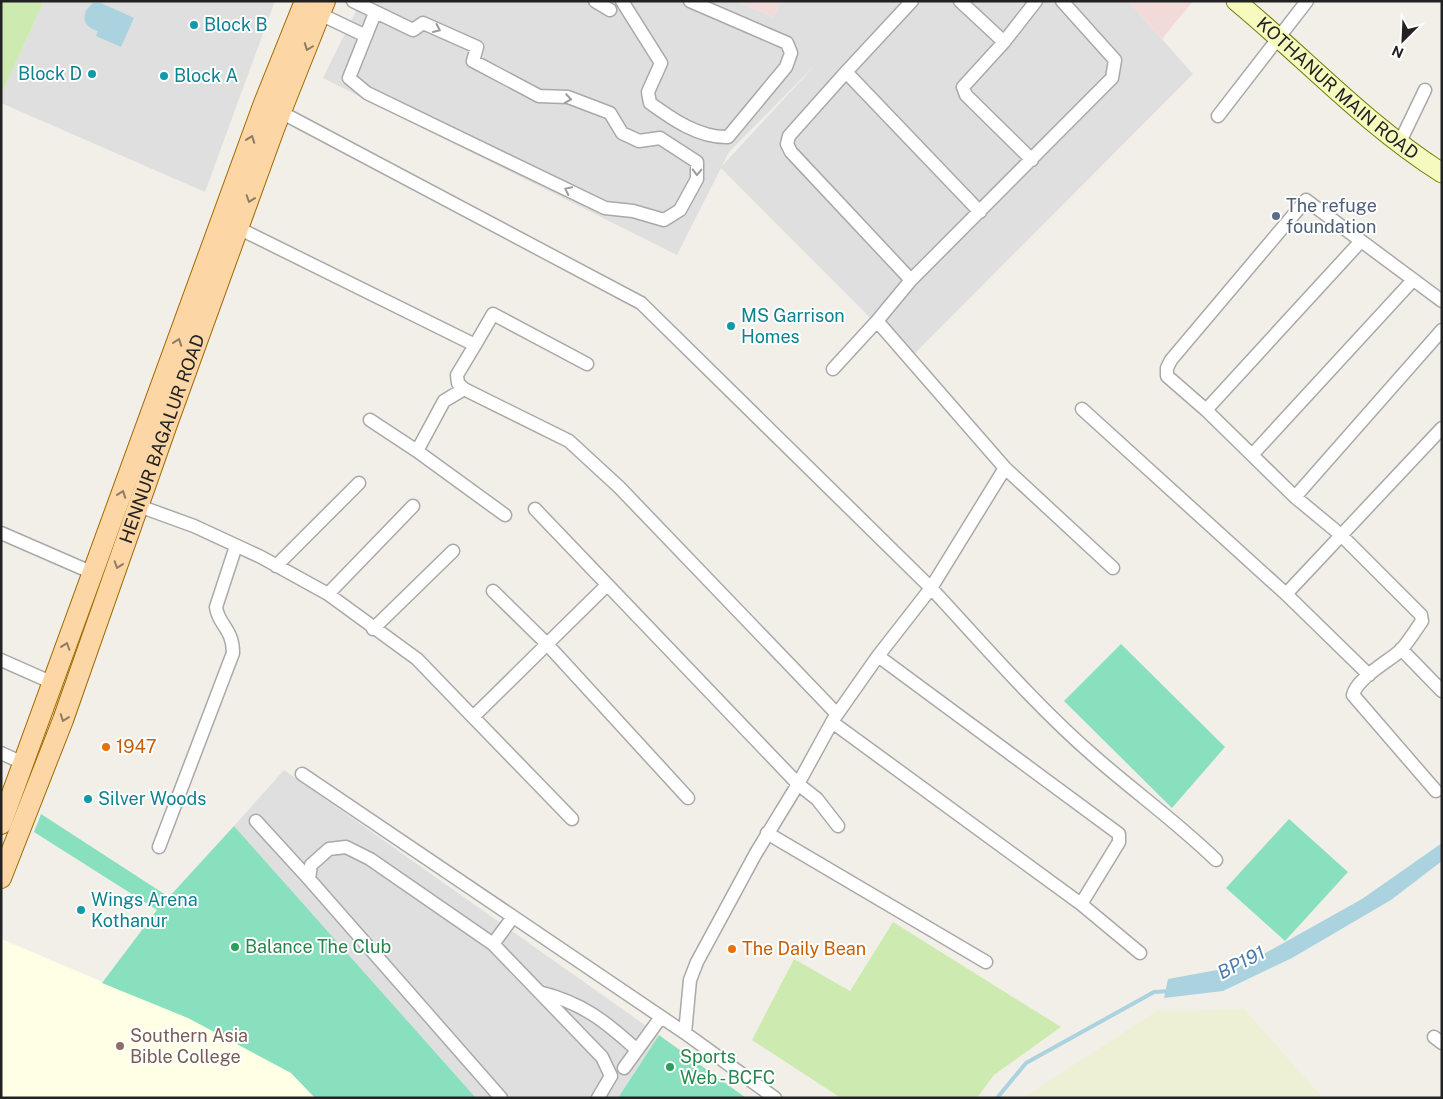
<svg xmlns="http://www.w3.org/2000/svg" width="1443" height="1099" viewBox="0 0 1443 1099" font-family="'Public Sans',sans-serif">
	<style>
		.residential { fill: #e0dfdf; fill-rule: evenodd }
		.commercial { fill: #f2dad9 }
		.education { fill: #ffffe5 }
		.farmland { fill: #eef0d5 }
		.grass { fill: #cdebb0 }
		.pitch { fill: #88e0be }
		.water { fill: #aad3df }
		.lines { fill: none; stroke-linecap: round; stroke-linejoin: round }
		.stream { stroke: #aad3df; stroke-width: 4 }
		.street-casing { stroke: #a9a9a9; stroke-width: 15 }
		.secondary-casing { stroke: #707d05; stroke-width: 21 }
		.primary-casing { stroke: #a06b00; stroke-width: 22 }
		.street { stroke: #fff; stroke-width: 12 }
		.secondary { stroke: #f7fabf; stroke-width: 19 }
		.primary { stroke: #fcd6a4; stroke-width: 20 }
		.oneway { stroke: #9c9c9c }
		.oneway2 { stroke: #8f7c63 }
		.culture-dot { fill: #0f9aa8; stroke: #fff; stroke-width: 2 }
		.service-dot { fill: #5c6f8a; stroke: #fff; stroke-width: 2 }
		.food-dot { fill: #e8710a; stroke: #fff; stroke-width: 2 }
		.leisure-dot { fill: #2e9e5b; stroke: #fff; stroke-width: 2 }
		.education-dot { fill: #8d6e63; stroke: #fff; stroke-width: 2 }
		.labels { text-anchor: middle; stroke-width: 4; stroke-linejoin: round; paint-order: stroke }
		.culture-label { font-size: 18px; fill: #0d838f; stroke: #fff; text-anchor: start }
		.street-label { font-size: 18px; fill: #222; stroke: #fff }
		.service-label { font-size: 18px; fill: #4e5e75; stroke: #fff; text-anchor: start }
		.food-label { font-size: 18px; fill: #c56008; stroke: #fff; text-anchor: start }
		.leisure-label { font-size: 18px; fill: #27864d; stroke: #fff; text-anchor: start }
		.education-label { font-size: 18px; fill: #785e54; stroke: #fff; text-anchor: start }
		.water-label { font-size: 19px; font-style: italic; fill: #4a7aab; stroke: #fff }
	</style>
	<rect width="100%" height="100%" fill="#f2efe9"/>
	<path class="residential" d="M44,1H275L205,192L1,103V95Z
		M361,1H736L773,17L781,1H1128L1193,74L910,358L721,168L677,255L323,78ZM817,63L722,166L729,152Z
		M284,770L659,1035L618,1098H476L234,826Z"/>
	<path class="commercial" d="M736,1H781L773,17Z
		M1128,1H1193L1162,39Z"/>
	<path class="education" d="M1,939L188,1018L291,1073L315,1098H1Z"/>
	<path class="farmland" d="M1244,1009L1323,1098H1023L1158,1010Z"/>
	<path class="grass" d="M1,1H44L1,95Z
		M893,922L1061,1027L994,1075L977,1098H841L752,1040L794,959L850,991Z"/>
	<path class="pitch" d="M1121,644L1225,747L1172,808L1064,701Z
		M41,814L169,897L234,826L476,1098H315L291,1073L188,1018L102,983L157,910L34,832Z
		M1289,819L1348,872L1285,941L1226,888Z
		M659,1035L746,1098H618Z"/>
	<path class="water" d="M93,3H101L134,18L121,47L96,36L98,31C82,27 80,13 93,3Z
		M1442,843V861L1391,900L1292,958L1223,991L1164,998L1168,979L1244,965L1362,899Z"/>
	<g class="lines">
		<path class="stream" d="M997,1098L1026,1063L1154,992L1170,991"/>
		<g class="street-casing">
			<path id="street" d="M353,1L413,30L423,23L477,47L473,61L539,96L568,97L610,113L622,133L639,141L660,138L697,162V179L680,210L664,220L633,211L605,208L367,93L349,78L375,13
				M595,1L610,10
				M622,1L661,63L648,92L650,103C672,119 699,138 728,137L786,67L791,53L787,43L690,1
				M912,1L846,72L980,212
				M960,1L1004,42L1036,1
				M1062,1L1115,60L1112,78L911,280L877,321L1005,468L1113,568
				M320,14L366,36
				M1004,42L963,87L966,95L1032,160
				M846,72L789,136L787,144L791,152L911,280
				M275,109L641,303L931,588L1005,468
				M1218,116L1307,1
				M1399,144L1425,90
				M240,229L475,345L457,375L458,383L464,389L569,441L619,487L836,713
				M1361,241L1206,410L1167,376V368L1171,360L1306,200L1442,301
				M475,345L493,314L587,364
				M833,369L877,321
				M1082,409L1286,594L1442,428
				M1206,410L1295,497L1341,535L1421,615L1422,621C1415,631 1409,641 1401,650C1388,662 1357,678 1353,695L1436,791
				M370,420L417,451L505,515
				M417,451L444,401L464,389
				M1252,455L1413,280
				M1295,497L1442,330
				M139,506L194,526L261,557L328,594L417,659L473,717
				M535,509L798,784L817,799L838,826
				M1,533L93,573
				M276,566L359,483
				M493,591L546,643L688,798
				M328,594L413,506
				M1286,594L1369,675
				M373,629L453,551
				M1401,649L1442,691
				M878,656L1119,834V842L1081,904
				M1,660L53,683
				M833,720L878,656L931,588C984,645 1036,706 1095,757C1135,792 1178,823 1216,860
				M1,753L23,763
				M302,774L685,1033
				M572,819L473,717L607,585
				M256,821L309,879
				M767,833L986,962
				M159,847L233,653C233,628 218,625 216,607L236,546
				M493,944L513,917
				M539,992C583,1003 605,1021 637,1050
				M1434,1037L1442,1043
				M624,1068L661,1017
				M501,1098L309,879L311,865L329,849L346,847L370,859L493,944L602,1057L611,1076L598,1098
				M775,1098L685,1033L690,980L697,962L756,853L798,784L832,722L1081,904L1140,953"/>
		</g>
		<g class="secondary-casing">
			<g id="secondary">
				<path id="s1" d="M1236,1C1305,58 1365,124 1442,173"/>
			</g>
		</g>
		<g class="primary-casing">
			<g id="primary">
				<path d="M1,824L264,103L305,1"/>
				<path id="s2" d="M1,878L63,720L166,427L274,129L325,1"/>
			</g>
		</g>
		<use href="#street" class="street"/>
		<use href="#secondary" class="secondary"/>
		<use href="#primary" class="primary"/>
	</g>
	<defs><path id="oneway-chevron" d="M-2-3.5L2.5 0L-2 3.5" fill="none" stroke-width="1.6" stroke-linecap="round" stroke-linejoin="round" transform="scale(1.25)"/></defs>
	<g class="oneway">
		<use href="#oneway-chevron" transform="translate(437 29) rotate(24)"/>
		<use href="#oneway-chevron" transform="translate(568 99) rotate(9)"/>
		<use href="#oneway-chevron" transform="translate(697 172) rotate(92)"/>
		<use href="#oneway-chevron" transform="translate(568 190) rotate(-154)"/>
	</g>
	<g class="oneway2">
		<use href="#oneway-chevron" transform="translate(308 47) rotate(111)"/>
		<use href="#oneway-chevron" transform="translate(251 139) rotate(-70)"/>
		<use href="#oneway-chevron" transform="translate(250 199) rotate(109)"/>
		<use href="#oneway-chevron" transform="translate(178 342) rotate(-70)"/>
		<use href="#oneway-chevron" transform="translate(122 494) rotate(-70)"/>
		<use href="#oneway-chevron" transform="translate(118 565) rotate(109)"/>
		<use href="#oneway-chevron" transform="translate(66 646) rotate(-71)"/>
		<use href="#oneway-chevron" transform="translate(64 718) rotate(110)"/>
	</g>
	<g class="culture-dot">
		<circle cx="194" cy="25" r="5"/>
		<circle cx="92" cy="74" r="5"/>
		<circle cx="164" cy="76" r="5"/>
		<circle cx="731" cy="326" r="5"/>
		<circle cx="88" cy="799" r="5"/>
		<circle cx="81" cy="910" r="5"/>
	</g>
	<circle class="service-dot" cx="1276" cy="216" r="5"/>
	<g class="food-dot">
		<circle cx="106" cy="747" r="5"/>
		<circle cx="732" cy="949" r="5"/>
	</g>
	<g class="leisure-dot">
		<circle cx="235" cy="947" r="5"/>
		<circle cx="670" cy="1067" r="5"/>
	</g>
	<circle class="education-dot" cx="120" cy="1046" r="5"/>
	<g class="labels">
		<g class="culture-label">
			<text x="204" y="31">Block B</text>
			<text x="82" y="80" text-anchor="end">Block D</text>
			<text x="174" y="82">Block A</text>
			<text x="741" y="322">MS Garrison<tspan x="741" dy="21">Homes</tspan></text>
			<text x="98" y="805">Silver Woods</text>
			<text x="91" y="906">Wings Arena<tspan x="91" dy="21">Kothanur</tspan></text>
		</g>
		<g class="street-label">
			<text dy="6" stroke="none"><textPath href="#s1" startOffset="134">KOTHANUR MAIN ROAD</textPath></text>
			<text dy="6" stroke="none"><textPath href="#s2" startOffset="468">HENNUR BAGALUR ROAD</textPath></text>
		</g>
		<g class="service-label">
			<text x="1286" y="212">The refuge<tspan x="1286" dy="21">foundation</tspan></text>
		</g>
		<g class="food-label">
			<text x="116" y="753">1947</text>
			<text x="742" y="955">The Daily Bean</text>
		</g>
		<g class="leisure-label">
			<text x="245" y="953">Balance The Club</text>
			<text x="680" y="1063">Sports<tspan x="680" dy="21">Web - BCFC</tspan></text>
		</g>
		<g class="education-label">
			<text x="130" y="1042">Southern Asia<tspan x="130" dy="21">Bible College</tspan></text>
		</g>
		<g class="water-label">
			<text transform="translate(1241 962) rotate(-27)" y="7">BP191</text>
		</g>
	</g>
	<rect width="1443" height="1099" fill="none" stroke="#222222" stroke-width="5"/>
	<g transform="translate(1403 40) rotate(204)" stroke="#ffffff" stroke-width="4" paint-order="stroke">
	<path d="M0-4L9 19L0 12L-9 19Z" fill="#222222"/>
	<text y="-8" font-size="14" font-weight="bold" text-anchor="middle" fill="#222222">N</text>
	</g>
</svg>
